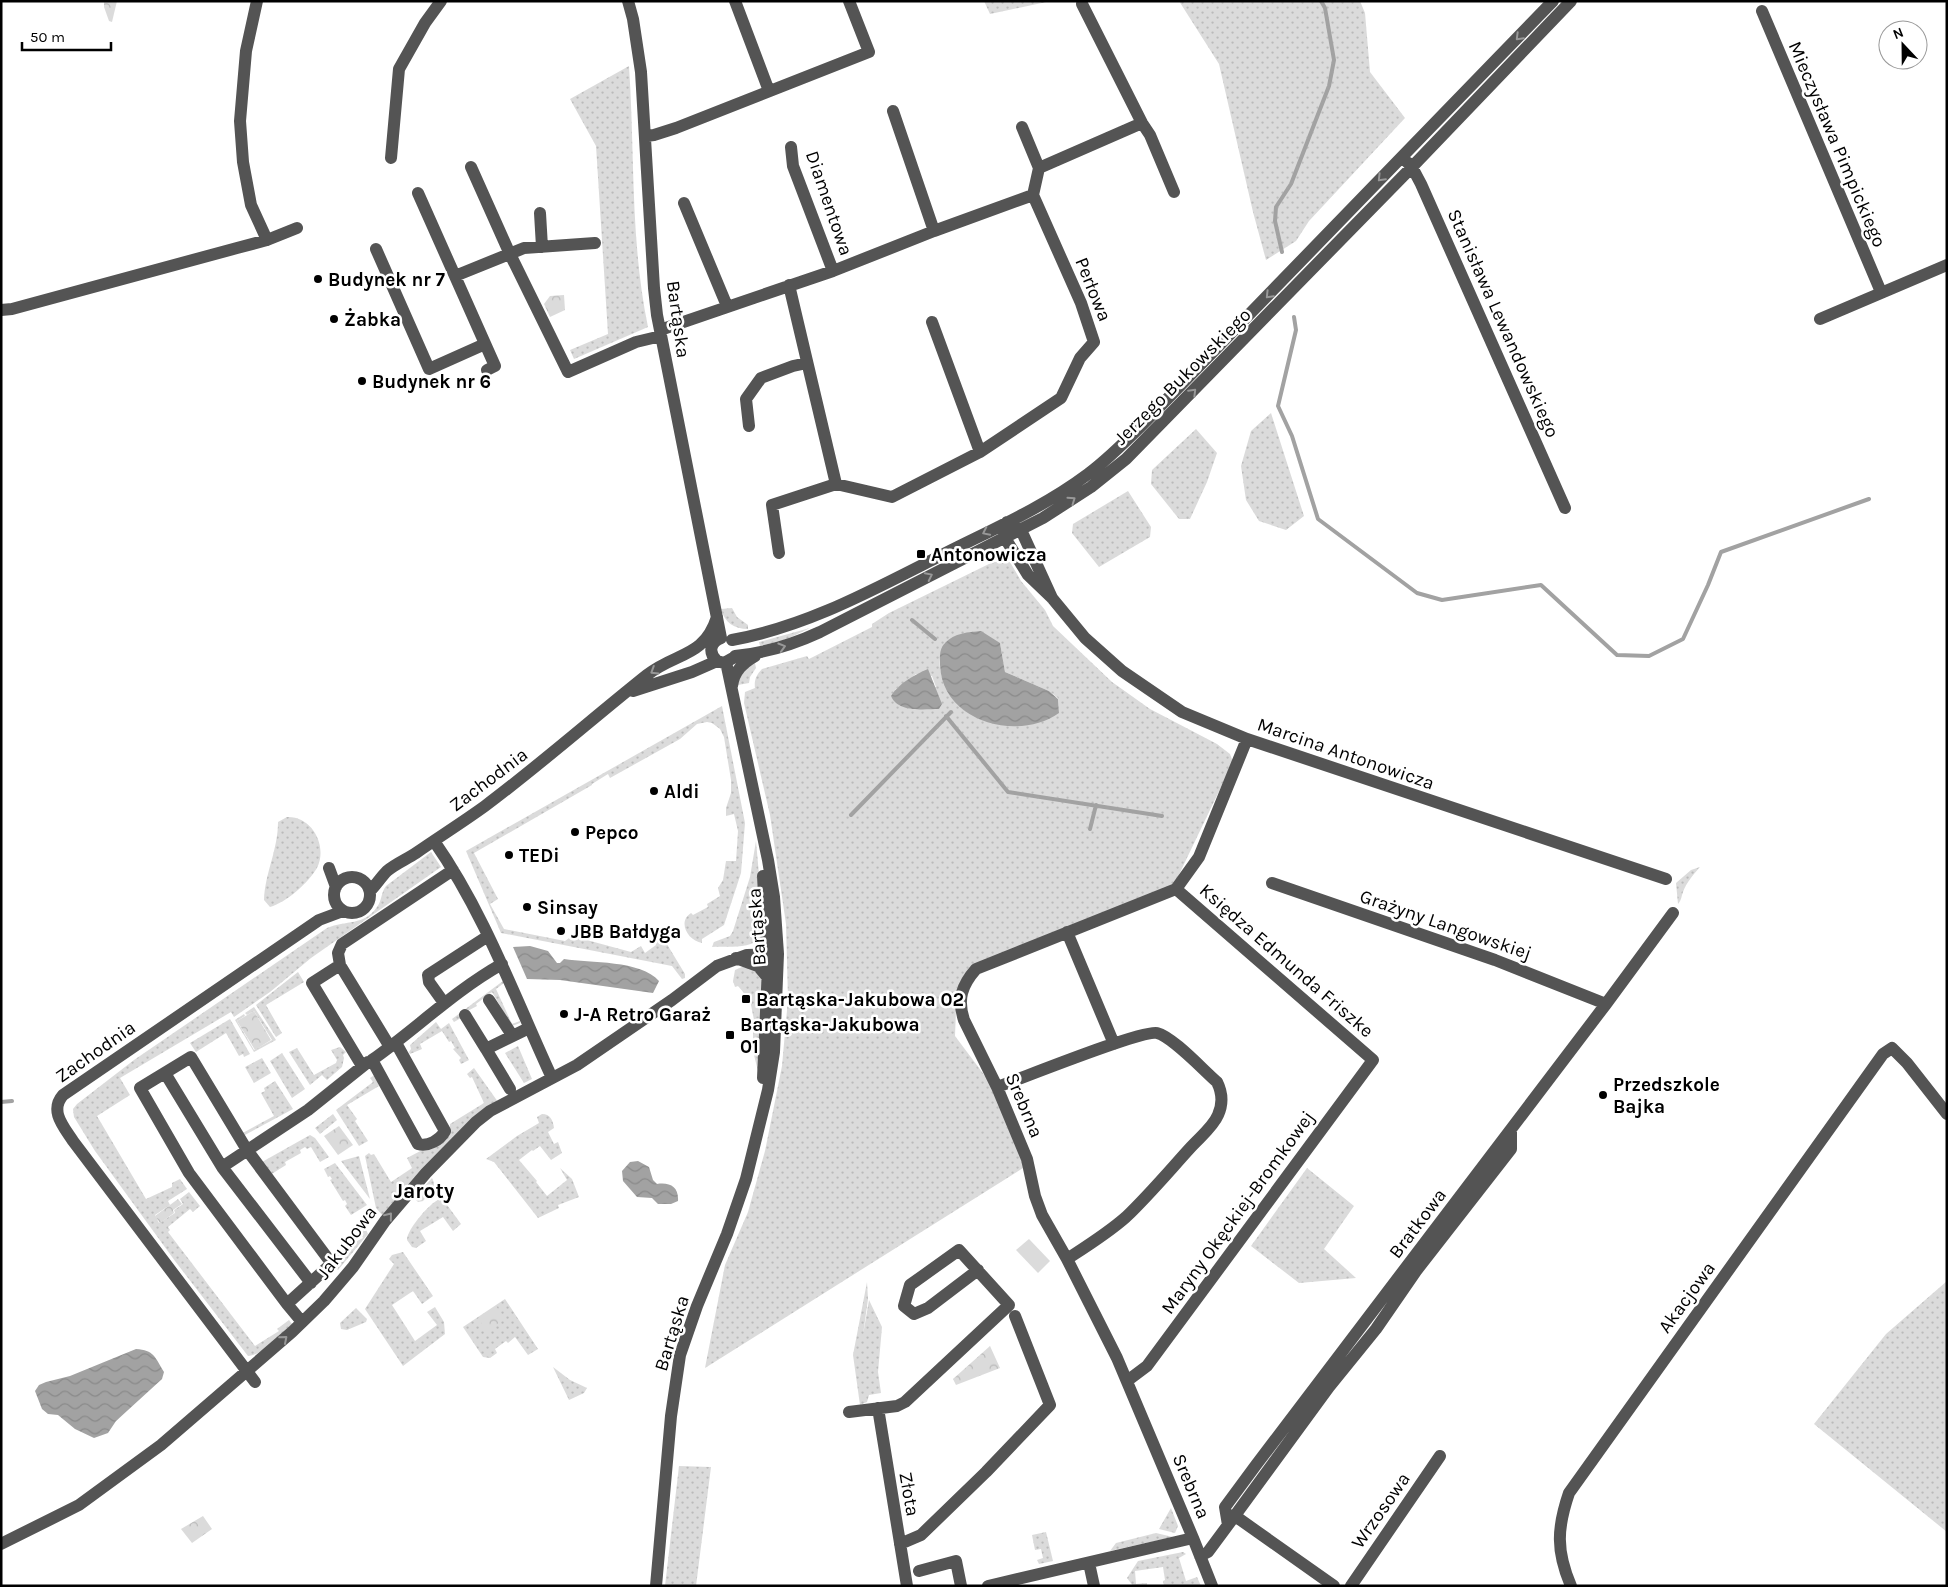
<svg xmlns="http://www.w3.org/2000/svg" width="1948" height="1587" viewBox="0 0 1948 1587" font-family="Karla,sans-serif">
	<style>
		.grass { fill: url(#grass-dots); fill-rule: evenodd }
		.forest { fill: url(#forest-crowns) }
		.pitch { fill: #dbdbdb }
		.water { fill: url(#water-waves) }
		.lines { fill: none; stroke-linecap: round; stroke-linejoin: round }
		.stream { stroke: #a2a2a2; stroke-width: 4 }
		.minor { stroke: #545454; stroke-width: 12 }
		.oneway { stroke: #989898 }
		.poi-dot { fill: #000; stroke: #fff; stroke-width: 2 }
		.labels { text-anchor: middle; stroke-width: 5; stroke-linejoin: round; paint-order: stroke }
		.street-label { font-size: 19px; fill: #000; stroke: #fff }
		.poi-label { font-size: 19px; font-weight: bold; fill: #000; stroke: #fff; text-anchor: start }
		.quarter-label { font-size: 21px; font-weight: bold; fill: #000; stroke: #fff }
	</style>
	<defs>
		<pattern id="grass-dots" width="8" height="8" patternUnits="userSpaceOnUse" patternTransform="scale(1.25)"><rect width="8" height="8" fill="#dbdbdb"/><path d="M2 2h.1M6 6h.1" fill="none" stroke="#bababa" stroke-width="1.8" stroke-linecap="round"/></pattern>
		<pattern id="forest-crowns" width="20" height="18" patternUnits="userSpaceOnUse" patternTransform="scale(1.25)"><rect width="20" height="18" fill="#dbdbdb"/><path d="M2 6a3 3 0 1 1 6 0M12 15a3 3 0 1 1 6 0" fill="none" stroke="#bababa"/></pattern>
		<pattern id="water-waves" width="16" height="10" patternUnits="userSpaceOnUse" patternTransform="scale(1.25)"><rect width="16" height="10" fill="#a2a2a2"/><path d="M0 5q4-4 8 0t8 0" fill="none" stroke="#8a8a8a"/></pattern>
	</defs>
	<rect width="100%" height="100%" fill="#fff"/>
	<path class="grass" d="M984,1H1051L990,14Z
		M1179,1H1360L1365,13L1370,72L1405,118L1309,221L1296,241L1266,260L1253,212L1219,64Z
		M629,66C635,153 630,241 648,327L574,359L570,350L608,334L596,146L570,99Z
		M1271,413L1304,516L1286,530L1259,521L1246,500L1241,466L1251,431Z
		M1196,429L1217,453L1207,482L1190,519H1179L1151,484L1152,470Z
		M1128,491L1151,527L1150,537L1099,567L1072,533L1073,524Z
		M993,562H1010L1021,581L1045,610L1053,626L1112,682L1150,709L1217,744L1230,754L1233,762L1174,885L976,969L956,1010L955,1036L994,1088L1025,1164L1023,1168L705,1368L725,1265L748,1212L765,1151L782,1066L788,999L786,924L770,815L744,703L745,692L755,688C754,681 756,675 762,669L807,656L809,659L872,627V624L889,613ZM945,643H1000L1005,672L1049,691L1058,698L1059,713L965,711C947,694 931,668 945,643ZM916,674L932,676L936,687L895,690Z
		M732,608L737,617L748,625V629C734,629 725,623 721,609Z
		M810,628L787,639L760,646L759,642Z
		M755,663L756,668L750,677L749,683L738,685L740,673Z
		M722,706L745,823L741,873L724,925L702,939V943C688,941 677,922 691,913L693,915L708,907L707,904L720,896L718,888L723,880L726,861H736L738,831L734,814L726,816V808L731,793V780L724,737L720,729L712,723L707,722L697,724L680,739L610,778L608,774L592,784V785L474,853L498,899L490,904L504,929L565,941L572,936L631,952L641,946L645,953L656,945L653,939L662,936L685,974V978L682,979L672,966L501,933L466,851Z
		M287,817C312,816 328,846 317,868C308,883 287,902 270,907L264,900C265,873 278,850 278,822Z
		M756,841L760,886L761,937C751,950 727,946 712,947L714,942L730,936L733,931L750,877Z
		M431,852L441,867L311,958L270,992L234,1017L231,1012L120,1078L130,1095L97,1116L146,1199L172,1187V1183L180,1179L187,1189L168,1201L170,1205L155,1215L159,1223L175,1213L174,1210L183,1204L180,1199L189,1192L200,1206L193,1212L190,1209L168,1227L170,1230L168,1232L255,1346L279,1331L277,1329L289,1320L292,1324C283,1333 261,1356 248,1356L175,1261L95,1151L74,1117L73,1109L77,1104L134,1060L327,928C346,920 364,926 377,907C382,901 381,892 386,886Z
		M1700,867C1694,874 1686,883 1683,892C1681,897 1682,899 1678,904L1676,883L1691,870Z
		M742,967H746L762,974L759,1075L753,1051V1032L756,1030L750,1000L738,986L735,987L733,981L735,970Z
		M298,972L304,982L266,1005L282,1033L276,1037L256,1005Z
		M503,981L504,983L496,989L512,1024L520,1021V1023L512,1026L492,992L476,1004L477,1006L460,1015L461,1018L454,1022L452,1019Z
		M254,1007L276,1040L254,1052L235,1020L244,1014L245,1016L237,1021L254,1050L272,1040L254,1011L247,1015L245,1013Z
		M230,1019L250,1054L244,1057L243,1054L239,1056L226,1033L196,1052L190,1043Z
		M436,1022L441,1029L449,1023L469,1060L461,1064L459,1060L461,1058L453,1049L455,1048L451,1041L449,1042L442,1031L420,1044L422,1049L410,1054L409,1052L411,1049L410,1045Z
		M518,1046L532,1079L524,1083L505,1053Z
		M340,1047L346,1052L343,1055L344,1058L342,1067L327,1080L322,1075L310,1085L289,1052L297,1048L314,1075L336,1063L337,1060L331,1050Z
		M282,1053L305,1089L292,1098L270,1061Z
		M262,1058L271,1073L254,1083L245,1067Z
		M474,1068L498,1102L508,1097L383,1216L376,1208L365,1156L369,1153L371,1155L374,1154L391,1182L412,1168L407,1158L430,1146L450,1130V1124L484,1103L472,1077L470,1078L467,1074Z
		M376,1074L379,1086L347,1105L357,1119L355,1121L368,1141L359,1146L336,1110L373,1082L370,1078Z
		M275,1081L293,1109L243,1136L239,1135L274,1116L261,1093L265,1091L264,1088Z
		M333,1114L337,1120L320,1134L315,1128Z
		M542,1114C550,1114 553,1120 554,1128L548,1132L554,1144L558,1142L562,1153L551,1160L540,1146L533,1151L532,1150L519,1160L537,1181L536,1182L547,1196L567,1180L560,1168L572,1179L579,1197L558,1205L559,1208L538,1218L494,1162L486,1159L517,1136L539,1123L537,1117Z
		M310,1135L315,1138L329,1157L320,1162L311,1147L307,1149L305,1147L300,1150L301,1153L285,1162L286,1165L270,1175L262,1162Z
		M359,1156L370,1199L341,1161Z
		M335,1163L367,1205L351,1215L345,1206L347,1204L345,1200L343,1201L330,1180L332,1179L330,1176L328,1177L324,1169Z
		M1307,1168L1354,1206L1324,1249L1356,1278L1299,1283L1251,1246Z
		M432,1178C438,1188 429,1194 423,1201L418,1202L414,1198Z
		M442,1198L461,1224L453,1231L443,1217L420,1231L426,1241L416,1248L412,1247L407,1240C407,1229 432,1200 442,1198Z
		M362,1221L368,1234L338,1270L333,1266L330,1255L363,1238L355,1224Z
		M403,1252L433,1296L422,1304L413,1291L392,1305L415,1341L437,1325L427,1312L435,1307L444,1322L445,1334L403,1366L365,1309L394,1264L389,1259L392,1255Z
		M1947,1281V1532L1814,1424L1886,1334Z
		M867,1282L868,1299L863,1335L869,1300L882,1327L878,1372L881,1393L869,1395L867,1402L860,1405L853,1355Z
		M505,1299L538,1349L528,1355L515,1337L508,1343L506,1341L495,1349L497,1353L490,1358L483,1357L463,1327Z
		M356,1308L367,1319L366,1322L347,1330L341,1329L340,1323Z
		M553,1367L570,1380L587,1388L584,1393L569,1400Z
		M679,1466L711,1467L696,1586H665Z
		M1171,1508L1178,1526L1175,1533L1159,1529Z
		M1046,1532L1053,1561L1039,1564L1037,1560L1043,1558L1041,1549L1035,1550L1032,1535Z
		M1156,1533L1173,1537L1110,1551L1116,1543Z
		M1183,1552L1186,1554L1179,1558L1186,1581L1197,1577L1201,1586H1164L1163,1581L1165,1580L1163,1567L1135,1571L1136,1584L1147,1583V1586H1133L1127,1578L1138,1561Z"/>
	<path class="forest" d="M104,1H117L112,22L109,21L104,7Z
		M564,295L565,310L550,317L544,304L550,296Z
		M254,1011L271,1040L255,1050L237,1021Z
		M339,1126L353,1145L338,1155L324,1136Z
		M178,1199L182,1204L173,1210L174,1213L160,1223L155,1216Z
		M496,1306L505,1319L487,1331L478,1318Z
		M990,1346L1000,1368L956,1385L953,1379Z
		M203,1516L212,1529L192,1543L181,1529Z"/>
	<path class="pitch" d="M1029,1239L1050,1261L1038,1273L1016,1250Z"/>
	<path class="water" d="M981,631L1000,643L1005,672L1049,691L1058,699L1059,713C1018,742 942,722 940,665C940,657 939,649 945,643C954,633 969,632 981,631Z
		M928,669L942,704L939,709C924,709 898,713 891,696C899,683 914,675 928,669Z
		M530,946L548,951L557,963H560L564,959C590,963 641,960 659,981L653,993L560,980L527,979L513,947Z
		M638,1161L649,1167L653,1180L657,1184C670,1182 679,1187 678,1201L671,1204H658L652,1198L637,1197L623,1181L622,1171L630,1162Z
		M136,1349C154,1350 155,1357 164,1372L162,1379L116,1421L108,1433L94,1438L75,1429L58,1415L48,1414L42,1409L35,1391L39,1385L46,1382L70,1376Z"/>
	<g class="lines">
		<path class="stream" d="M1282,252L1275,221L1276,207L1291,184L1329,86L1334,60L1325,8L1321,1
			M1294,317L1296,330L1278,406L1292,436L1318,519L1417,593L1442,600L1541,585L1617,655L1649,656L1683,639L1708,585L1721,552L1869,499
			M912,620L935,639
			M946,716L1008,792L1162,816
			M851,815L951,712
			M1090,829L1096,805
			M1,1102L12,1101"/>
		<path class="minor" d="M257,1L246,51L240,121L243,162L251,205L267,240
			M628,1L633,19L641,72L654,288L657,315L721,638
			M735,1L769,91
			M1082,4L1142,123L1150,135L1174,192
			M1762,11L1881,292
			M893,111L934,231
			M646,136L654,135L676,128L869,52L849,1
			M791,147L793,166L833,271
			M391,158L399,69L425,23L441,1
			M1407,162L1412,167L1421,184L1565,508
			M471,167L509,252L568,372L636,342L661,336
			M1039,168L1142,123
			M418,193L495,366L487,370
			M684,203L727,306
			M540,213L542,247
			M376,249L429,369L485,344
			M455,276L524,248L595,243
			M789,285L836,484L892,497L980,452L1061,398L1080,358L1094,342L1081,303L1033,195L1039,168L1022,127
			M1,310L12,309L237,248L267,240L297,228
			M1820,319L1947,265
			M932,322L980,452
			M660,330L833,271L934,231L1033,195
			M749,426L746,399L761,378L793,366L807,363
			M779,553L772,505L836,484
			M1052,598L1021,530L1007,522L1005,538L1028,575L1052,598L1085,638L1122,671L1182,712L1247,739L1666,879
			M732,640C804,627 867,593 932,560C984,533 1040,510 1088,474C1107,460 1124,443 1141,426L1553,1
			M735,656C765,653 792,645 820,632L1043,518L1091,487L1126,459L1412,167L1571,1
			M717,661C708,653 710,642 721,638
			M732,686C734,671 743,663 755,656
			M633,691L692,672L717,661L724,663L733,658
			M434,841C485,914 515,998 552,1078
			M329,868L336,887
			M763,876L768,967L763,1078
			M334 895a18 18 0 1 1 36 0a18 18 0 1 1-36 0Z
			M1272,883L1495,960L1606,1004
			M370,891C376,885 381,877 387,871C395,864 407,859 416,853C439,837 463,822 485,806C541,764 593,718 647,675C676,652 704,658 717,617
			M1067,932L1114,1044
			M736,958L758,966L768,978
			M340,965L338,953L342,944L453,870
			M489,1000L512,1035
			M444,1003L429,982L428,975L488,936
			M465,1015L486,1049L529,1028
			M396,1043L445,1131C440,1140 428,1147 418,1144L372,1060C416,1029 454,991 502,964
			M486,1049L510,1089
			M191,1057L247,1150L329,1260L330,1265L287,1304L189,1173L140,1088Z
			M362,1066L312,983L340,965L390,1047
			M165,1073L222,1167L311,1283
			M997,1087C1020,1079 1143,1029 1157,1033C1173,1037 1203,1070 1217,1082C1222,1092 1223,1104 1218,1115C1213,1127 1200,1137 1191,1147C1170,1170 1149,1195 1126,1217C1108,1233 1087,1246 1067,1259
			M222,1167L308,1110L368,1062
			M287,1304L302,1322
			M1127,1381L1147,1366L1373,1060L1176,889
			M255,1382L73,1141C64,1127 49,1111 63,1095L319,920L343,911
			M878,1408L907,1586
			M849,1412L897,1406L905,1402L1009,1305L959,1250L910,1285L904,1306L914,1314L928,1308L978,1270
			M1235,1516L1334,1586
			M1228,1525L1329,1387L1376,1329L1416,1271L1511,1149V1130
			M1193,1538L1212,1586
			M1,1544L79,1505L161,1445L292,1332L324,1301L353,1267L385,1221L426,1173L476,1122L490,1111L577,1065L672,1000L717,966L747,955L778,954
			M900,1544L921,1535L986,1472L1050,1405L1015,1316
			M1200,1556L1208,1552L1228,1525L1225,1507L1256,1465L1606,1004L1673,913
			M1089,1563L1094,1586
			M919,1571L956,1561L961,1586
			M656,1586L671,1416L680,1355L697,1306L727,1234L746,1179L768,1090L774,1052L778,954L774,897L768,860L726,662
			M988,1586L1193,1538L1117,1358L1067,1259L1042,1215L1035,1196L1027,1159L997,1087L964,1020C957,999 962,985 976,969L1176,889L1199,857L1247,739
			M1351,1586L1440,1456
			M1571,1586C1556,1551 1557,1528 1569,1493L1883,1054L1892,1048L1907,1063L1947,1114"/>
	</g>
	<defs><path id="oneway-chevron" d="M-2-3.5L2.5 0L-2 3.5" fill="none" stroke-width="1.6" stroke-linecap="round" stroke-linejoin="round" transform="scale(1.25)"/></defs>
	<g class="oneway">
		<use href="#oneway-chevron" transform="translate(1519 37) rotate(135)"/>
		<use href="#oneway-chevron" transform="translate(1381 178) rotate(134)"/>
		<use href="#oneway-chevron" transform="translate(1269 295) rotate(134)"/>
		<use href="#oneway-chevron" transform="translate(1193 392) rotate(-45)"/>
		<use href="#oneway-chevron" transform="translate(1072 500) rotate(-35)"/>
		<use href="#oneway-chevron" transform="translate(986 532) rotate(154)"/>
		<use href="#oneway-chevron" transform="translate(929 576) rotate(-26)"/>
		<use href="#oneway-chevron" transform="translate(782 647) rotate(-17)"/>
		<use href="#oneway-chevron" transform="translate(654 671) rotate(148)"/>
		<use href="#oneway-chevron" transform="translate(389 1216) rotate(-51)"/>
		<use href="#oneway-chevron" transform="translate(284 1339) rotate(-41)"/>
	</g>
	<g class="poi-dot">
		<circle cx="318" cy="279" r="5"/>
		<circle cx="334" cy="319" r="5"/>
		<circle cx="362" cy="381" r="5"/>
		<rect x="916" y="549" width="10" height="10" rx="2.5"/>
		<circle cx="654" cy="791" r="5"/>
		<circle cx="575" cy="832" r="5"/>
		<circle cx="509" cy="855" r="5"/>
		<circle cx="527" cy="907" r="5"/>
		<circle cx="561" cy="931" r="5"/>
		<rect x="741" y="994" width="10" height="10" rx="2.5"/>
		<circle cx="564" cy="1014" r="5"/>
		<rect x="725" y="1030" width="10" height="10" rx="2.5"/>
		<circle cx="1603" cy="1095" r="5"/>
	</g>
	<g class="labels">
		<g class="street-label">
			<text transform="translate(1838 144) rotate(67)" y="7">Mieczysława Pimpickiego</text>
			<text transform="translate(830 203) rotate(71)" y="7">Diamentowa</text>
			<text transform="translate(1094 289) rotate(68)" y="7">Perłowa</text>
			<text transform="translate(679 319) rotate(82)" y="7">Bartąska</text>
			<text transform="translate(1504 323) rotate(66)" y="7">Stanisława Lewandowskiego</text>
			<text transform="translate(1182 376) rotate(-45)" y="7">Jerzego Bukowskiego</text>
			<text transform="translate(1346 753) rotate(19)" y="7">Marcina Antonowicza</text>
			<text transform="translate(488 779) rotate(-37)" y="7">Zachodnia</text>
			<text transform="translate(1446 924) rotate(19)" y="7">Grażyny Langowskiej</text>
			<text transform="translate(756 927) rotate(-94)" y="7">Bartąska</text>
			<text transform="translate(1287 960) rotate(41)" y="7">Księdza Edmunda Friszke</text>
			<text transform="translate(95 1051) rotate(-35)" y="7">Zachodnia</text>
			<text transform="translate(1025 1105) rotate(67)" y="7">Srebrna</text>
			<text transform="translate(1237 1212) rotate(-54)" y="7">Maryny Okęckiej-Bromkowej</text>
			<text transform="translate(1417 1223) rotate(-53)" y="7">Bratkowa</text>
			<text transform="translate(346 1242) rotate(-53)" y="7">Jakubowa</text>
			<text transform="translate(1686 1297) rotate(-54)" y="7">Akacjowa</text>
			<text transform="translate(671 1333) rotate(-73)" y="7">Bartąska</text>
			<text transform="translate(1192 1486) rotate(67)" y="7">Srebrna</text>
			<text transform="translate(910 1494) rotate(80)" y="7">Złota</text>
			<text transform="translate(1380 1510) rotate(-55)" y="7">Wrzosowa</text>
		</g>
		<g class="poi-label">
			<text x="328" y="286">Budynek nr 7</text>
			<text x="344" y="326">Żabka</text>
			<text x="372" y="388">Budynek nr 6</text>
			<text x="931" y="561">Antonowicza</text>
			<text x="664" y="798">Aldi</text>
			<text x="585" y="839">Pepco</text>
			<text x="519" y="862">TEDi</text>
			<text x="537" y="914">Sinsay</text>
			<text x="571" y="938">JBB Bałdyga</text>
			<text x="756" y="1006">Bartąska-Jakubowa 02</text>
			<text x="574" y="1021">J-A Retro Garaż</text>
			<text x="740" y="1031">Bartąska-Jakubowa<tspan x="740" dy="22">01</tspan></text>
			<text x="1613" y="1091">Przedszkole<tspan x="1613" dy="22">Bajka</tspan></text>
		</g>
		<g class="quarter-label">
			<text x="424" y="1198">Jaroty</text>
		</g>
	</g>
	<rect width="1948" height="1587" fill="none" stroke="#000000" stroke-width="5"/>
	<g transform="translate(1903 45) rotate(338)"><circle r="24" fill="#ffffff" stroke="#999999"/>
	<path d="M0-4L9 19L0 12L-9 19Z" fill="#000000"/>
	<text y="-8" font-size="14" font-weight="bold" text-anchor="middle" fill="#000000">N</text>
	</g>
	<path d="M22 42v8h89v-8" fill="none" stroke="#000000" stroke-width="2.5"/>
	<text x="30" y="42" font-size="15" fill="#000000" stroke="#ffffff" stroke-width="4" paint-order="stroke">50 m</text>
</svg>
